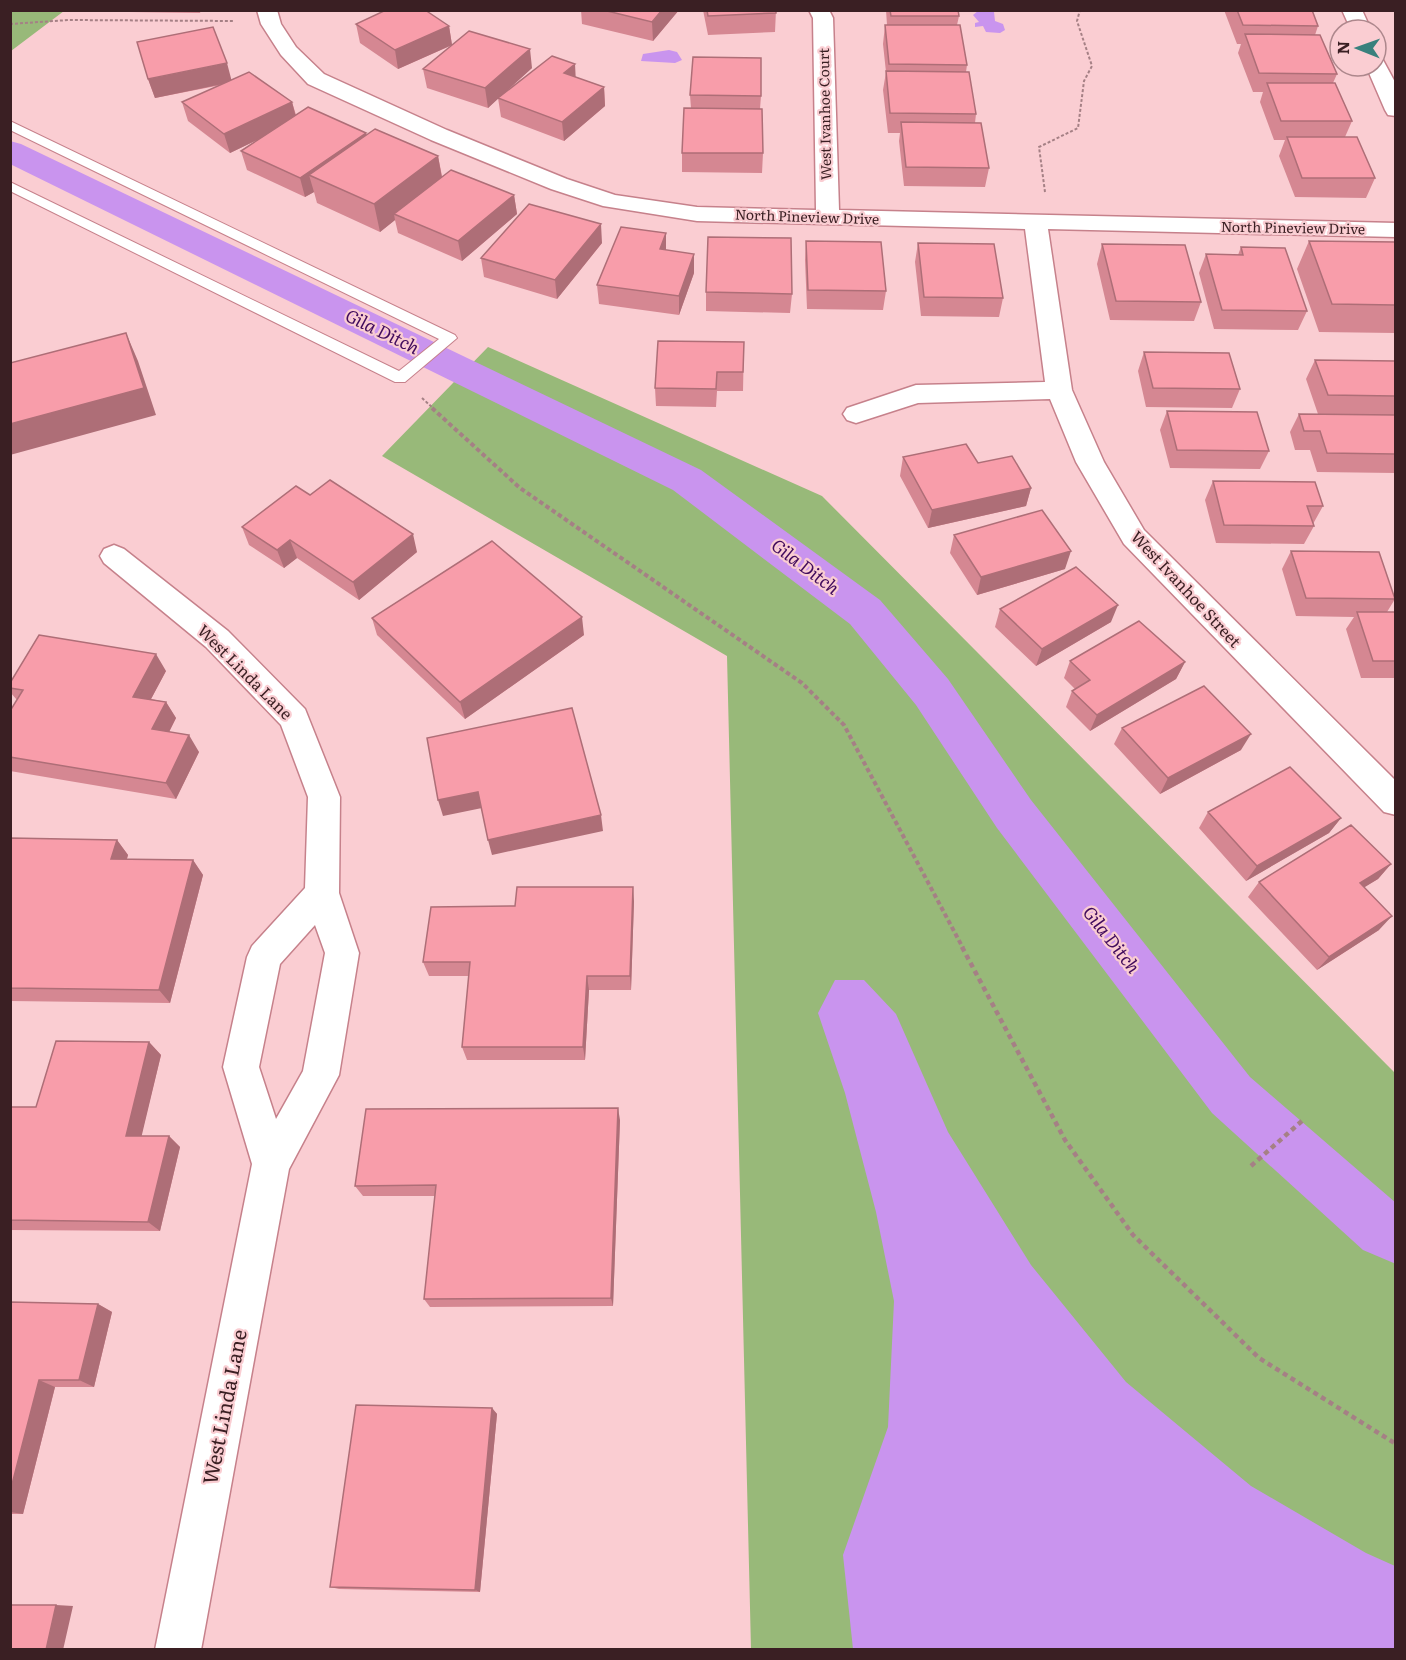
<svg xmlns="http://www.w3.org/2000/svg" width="1406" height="1660" viewBox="0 0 1406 1660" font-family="Literata,serif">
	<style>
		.green { fill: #98b979 }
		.water { fill: #c994ee }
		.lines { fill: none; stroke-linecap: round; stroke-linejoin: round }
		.canal { fill: #c994ee; fill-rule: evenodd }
		.lane-casing { stroke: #c6818b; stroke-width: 2 }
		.street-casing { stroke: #c6818b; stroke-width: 3 }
		.path-far2 { stroke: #a58085; stroke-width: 2; stroke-dasharray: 3 2; stroke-linecap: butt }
		.path-far1 { stroke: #a58085; stroke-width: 4; stroke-dasharray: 4.5 3; stroke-linecap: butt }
		.path { stroke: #a58085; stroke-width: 4.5; stroke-dasharray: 5 4; stroke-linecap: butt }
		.lane { fill: #fff; fill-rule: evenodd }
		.street { fill: #fff; fill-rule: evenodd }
		.wall { fill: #d58792 }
		.shaded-wall { fill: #ae6e77 }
		.building { fill: #f89daa; stroke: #ae6e77; stroke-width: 1.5 }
		.labels { text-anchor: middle; stroke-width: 4.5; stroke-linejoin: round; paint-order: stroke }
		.far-street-label { font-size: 14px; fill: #3a1f23; stroke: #facdd2 }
		.street-label { font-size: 16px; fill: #3a1f23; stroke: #facdd2 }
		.water-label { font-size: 18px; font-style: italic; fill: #410b5d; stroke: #facdd2 }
		.near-street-label { font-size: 20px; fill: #3a1f23; stroke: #facdd2 }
	</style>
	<rect width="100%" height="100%" fill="#facdd2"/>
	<path class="green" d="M11,10H64V11L11,51Z
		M488,347L822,496L1395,1073V1649H751L727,656L382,456Z"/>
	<path class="water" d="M978,11L994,12L995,21L1003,24L1005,30L1000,33L986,32L983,26L975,27V23L979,22L973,15Z
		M669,50L677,52L682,60L675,63L641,61L643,54Z
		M835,980H864L896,1014L948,1132L1031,1265L1126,1382L1251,1486L1366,1553L1395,1566V1649H853L843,1555L888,1427L894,1301L876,1212L845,1093L818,1013Z"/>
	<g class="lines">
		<path class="canal" d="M10,141L21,144L701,470L880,600L948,679L1031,800L1250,1077L1396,1203V1264L1363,1250L1212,1113L997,828L916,705L850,624L673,490L10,164Z"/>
		<g class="lane-casing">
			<path id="lane" d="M10,121L455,335L457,338L405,382H395L10,191V182L399,371L439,339L10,130Z"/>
		</g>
		<g class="street-casing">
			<path id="street" d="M257,10H277L281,24L296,47L324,74L447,130L567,179L615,195L697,207L816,210L813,18L809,10H829L833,18L839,210L1396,223V237L1048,229L1072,390L1104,462L1144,530L1396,781V815L1384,812L1124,544L1076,462L1050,399L918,403L856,423L847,420L843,414L847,408L916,385L1045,382L1025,229L697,221L603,206L551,189L431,140L308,84L281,55L261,24Z
				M1342,10H1362L1371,30H1351Z
				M1376,58L1383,60L1396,84V116L1388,115L1385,110L1366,66H1376Z
				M114,545L124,549L228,631L305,709L340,797L339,893L359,953L339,1075L289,1169L201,1650H155L252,1164L223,1067L247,957L252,946L305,888L308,797L281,725L206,647L104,563L100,556L104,549ZM315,925L325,953L303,1071L276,1119L259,1067L280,964Z"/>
		</g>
		<path class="path-far2" d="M10,24L69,20L234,21
			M1045,192L1039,147L1078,128L1084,81L1092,66L1077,21L1080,10
			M422,398L434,409"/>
		<path class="path-far1" d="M432,408L520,488L802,683L844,725L963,948"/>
		<path class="path" d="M962,947L1065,1140L1133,1235L1259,1358L1396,1444
			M1251,1166L1303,1120"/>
		<use href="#lane" class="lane"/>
		<use href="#street" class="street"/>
	</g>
	<path class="wall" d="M128,10H201L200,13L129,12Z
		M581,10H679L653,41L582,24Z
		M703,10H776L775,32L708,35Z
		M886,10H958L959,16L957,25L967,65L966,72L976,114L975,123L989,168L985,187L904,186L899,141L900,133H888L883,90L886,72L883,44L885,25H887Z
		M1224,10H1312L1318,26L1315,35L1337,74L1333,83L1352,121L1345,137L1375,178L1366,198L1295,197L1279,156L1285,140H1274L1260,102L1263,92H1253L1238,53L1241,44H1237Z
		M356,24L449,26L452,45L398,69L360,43Z
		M532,68L501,96L576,77L604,87L605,106L564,141L501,117L498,98L488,108L427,88L423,69Z
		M148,79L232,80L292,102L296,115L366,133V135L438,156L442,176L514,195L517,214L462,261L398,233L395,220L380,232L317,203L314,192L305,197L247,170L241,151L259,139L230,153L188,121L182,102L221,85L155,98Z
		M690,95L761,96L760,109L763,153L762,173L682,172V153L691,108Z
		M666,233V250L694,273L679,315L599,304L597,285Z
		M806,241L886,291L883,310L807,309L805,260Z
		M1309,241L1395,242V333L1319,332L1297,269Z
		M602,243L557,299L484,277L481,258Z
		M918,243L1003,298L999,317L921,316L915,262Z
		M1102,244L1201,302L1194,321L1110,320L1097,264Z
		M1241,247L1307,311L1298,330L1214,329L1199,273L1206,254L1238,255Z
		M706,292L792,294L790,313L706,311Z
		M744,342L743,391H717L716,407L656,406L655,388Z
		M1144,352L1240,389L1232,408L1146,407L1138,371Z
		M1315,360L1395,361V473L1317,472L1310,450H1295L1290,432L1299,414H1318L1306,379Z
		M1167,411L1269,451L1260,469L1170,468L1160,430Z
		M903,457L1031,488L1026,506L928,528L900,476Z
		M1213,481L1323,506L1313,524L1314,526L1304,544L1216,543L1205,500Z
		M310,495L417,552L359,600L297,558L284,568L249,545L242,527Z
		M954,535L1065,569L977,595L950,553Z
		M1291,551L1395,599L1387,612H1395V678H1361L1346,629L1354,617L1296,616L1282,569Z
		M1000,609L1111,622L1036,666L995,627Z
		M372,618L584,635L465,719L377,635Z
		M1070,661L1185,662L1176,679L1090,731L1066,707L1072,691L1075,689L1064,678Z
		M166,671L151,699L166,702L176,718L169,732L199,752L176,799L10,771V711L17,700L10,692V683Z
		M1122,728L1241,750L1160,794L1114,744Z
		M1208,812L1341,818L1329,833L1246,881L1199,828Z
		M10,838L117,840L128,855L127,859L193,860L203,875L170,1003L10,1001Z
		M1391,864L1378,879L1364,887L1379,930L1317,970L1248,897L1259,882Z
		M634,901L631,990H589L585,1060H467L462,1047L469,976H429L423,962L515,906Z
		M149,1042L161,1055L141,1136H169L180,1147L160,1231L10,1230V1107H36Z
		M620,1120L613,1306L430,1307L424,1299L435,1196H363L355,1186Z
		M10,1302L98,1304L112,1312L94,1387H55L23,1514H10Z
		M492,1408L497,1414L480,1592L339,1589L330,1587Z"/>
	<path class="shaded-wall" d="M662,10H679L653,41L652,22Z
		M449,26L452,45L398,69L395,50Z
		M530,49L532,68L488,108L485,88Z
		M227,63L232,82L155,98L148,79Z
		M575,64L576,83L564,73Z
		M604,87L605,106L564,141L562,122Z
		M292,102L297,121L230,153L224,134Z
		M366,133L370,152L309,175L314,192L305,197L300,178Z
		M438,156L443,184L394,214L395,220L380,232L374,204Z
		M514,195L517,214L462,261L458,241Z
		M601,224L602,243L557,299L555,280Z
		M666,233V252L660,249Z
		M694,254V273L679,315V296Z
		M126,333L138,361L156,415L10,455V424Z
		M1031,488L1026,506L928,528L932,510Z
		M413,534L417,552L359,600L353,582Z
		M290,540L297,558L284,568L277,550Z
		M1071,551L1065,569L977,595L981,577Z
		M1118,605L1111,622L1036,666L1042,649Z
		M582,617L584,635L465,719L460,702Z
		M156,654L166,671L143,714L133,697Z
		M1185,662L1176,679L1090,731L1097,715Z
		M166,702L176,718L162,746L152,729Z
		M1251,734L1241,750L1160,794L1168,778Z
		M189,735L199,752L176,799L166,783Z
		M478,792L482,808L443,816L438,800Z
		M601,815L603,831L492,855L488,840Z
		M1341,818L1329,833L1246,881L1257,866Z
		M117,840L128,855L122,874L111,859Z
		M193,860L203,875L170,1003L159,990Z
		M1391,864L1378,879L1347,898L1360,883Z
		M633,887L634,901L631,990L630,976Z
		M1392,916L1379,930L1317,970L1329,957Z
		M587,976L589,990L585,1060L583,1047Z
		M149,1042L161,1055L139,1147L126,1136Z
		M618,1108L620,1120L613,1306L611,1298Z
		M169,1136L180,1147L160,1231L148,1222Z
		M98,1304L112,1312L94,1387L79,1380Z
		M39,1380L55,1387L23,1514L10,1512V1492Z
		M492,1408L497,1414L480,1592L475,1590Z
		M56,1605L73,1606L63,1650H46Z"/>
	<path class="building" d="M386,10H425L449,26L395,50L356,24Z
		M603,10H662L652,22Z
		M707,10H776V13L708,16Z
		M890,10H958L959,16H891Z
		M1237,10H1312L1318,26L1243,25Z
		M885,25H960L967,65L889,64Z
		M213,27L227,63L148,79L137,42Z
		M469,31L530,49L485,88L423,69Z
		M1245,34L1320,35L1337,74L1259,73Z
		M552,56L575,64L564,73L604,87L562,122L498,98Z
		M693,57L761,58V96L690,95Z
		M886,71L969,72L976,114L890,113Z
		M249,72L292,102L224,134L182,102Z
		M1267,83H1335L1352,121H1281Z
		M308,107L366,133L300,178L241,151Z
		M684,108L762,109L763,153H682Z
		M901,122L981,123L989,168L906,167Z
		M375,129L438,156L374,204L309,175Z
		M1287,137H1357L1375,178H1302Z
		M451,170L514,195L458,241L394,214Z
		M529,204L601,224L555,280L481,258Z
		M621,227L666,233L660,249L694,254L679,296L597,285Z
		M708,237L791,238L792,294L706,292Z
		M806,241L881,242L886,291L808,290Z
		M1309,241L1395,242V305L1332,304Z
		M918,243L994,244L1003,298L924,297Z
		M1102,244L1185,245L1201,302L1116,301Z
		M1241,247L1285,248L1307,311L1222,310L1206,254L1243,255Z
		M126,333L144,388L10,424V363Z
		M658,341L744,342L743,372H717L716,389L655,388Z
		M1144,352L1229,353L1240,389L1153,388Z
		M1315,360L1395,361V396L1328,395Z
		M1167,411L1257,412L1269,451L1177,450Z
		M1299,414L1395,415V454L1327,453L1320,431H1304Z
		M966,444L978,463L1012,456L1031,488L932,510L903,457Z
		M330,480L413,534L353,582L290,540L277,550L242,527L296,486L310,495Z
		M1213,481L1315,482L1323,506H1307L1314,526L1224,525Z
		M1042,510L1071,551L981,577L954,535Z
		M492,541L582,617L460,702L372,618Z
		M1291,551L1379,552L1395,599L1306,598Z
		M1076,567L1118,605L1042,649L1000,609Z
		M1357,612H1395V661H1373Z
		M1139,621L1185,662L1097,715L1072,691L1090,680L1070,661Z
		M39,635L156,654L133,697L166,702L152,729L189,735L166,783L10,757V711L23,690L10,688V683Z
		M1204,686L1251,734L1168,778L1122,728Z
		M572,708L601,815L488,840L478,792L438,800L427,738Z
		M1290,767L1341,818L1257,866L1208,812Z
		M1351,825L1391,864L1360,883L1392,916L1329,957L1259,882Z
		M10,838L117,840L111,859L193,860L159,990L10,988Z
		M517,887H633L630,976H587L583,1047H462L470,962H423L431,907L515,906Z
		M56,1041L149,1042L126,1136H169L148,1222L10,1220V1107H36Z
		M618,1108L611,1298L424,1299L436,1185L355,1186L366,1109Z
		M10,1302L98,1304L79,1380H39L10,1492Z
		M356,1405L492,1408L475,1590L330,1587Z
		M10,1605H56L46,1650H10Z"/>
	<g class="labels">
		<g class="far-street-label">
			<text transform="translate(825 114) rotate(-91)" y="5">West Ivanhoe Court</text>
			<text transform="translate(807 217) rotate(2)" y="5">North Pineview Drive</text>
			<text transform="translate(1293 228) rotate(1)" y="5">North Pineview Drive</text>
		</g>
		<g class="street-label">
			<text transform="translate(1186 589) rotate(47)" y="6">West Ivanhoe Street</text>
			<text transform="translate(245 672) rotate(45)" y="6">West Linda Lane</text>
		</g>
		<g class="water-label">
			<text transform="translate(382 332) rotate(26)" y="6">Gila Ditch</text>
			<text transform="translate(805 567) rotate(37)" y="6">Gila Ditch</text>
			<text transform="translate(1111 940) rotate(52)" y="6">Gila Ditch</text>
		</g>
		<g class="near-street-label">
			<text transform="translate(225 1407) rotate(-79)" y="7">West Linda Lane</text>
		</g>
	</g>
	<rect width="1406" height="1660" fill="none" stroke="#3a1f23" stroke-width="24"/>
	<g transform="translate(1358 48) rotate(271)"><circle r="28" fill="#facdd2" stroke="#ad878c" stroke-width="1.5"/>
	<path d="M0-4.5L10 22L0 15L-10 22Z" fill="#39817d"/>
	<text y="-9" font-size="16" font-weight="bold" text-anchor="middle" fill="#3a1f23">N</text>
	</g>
</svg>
